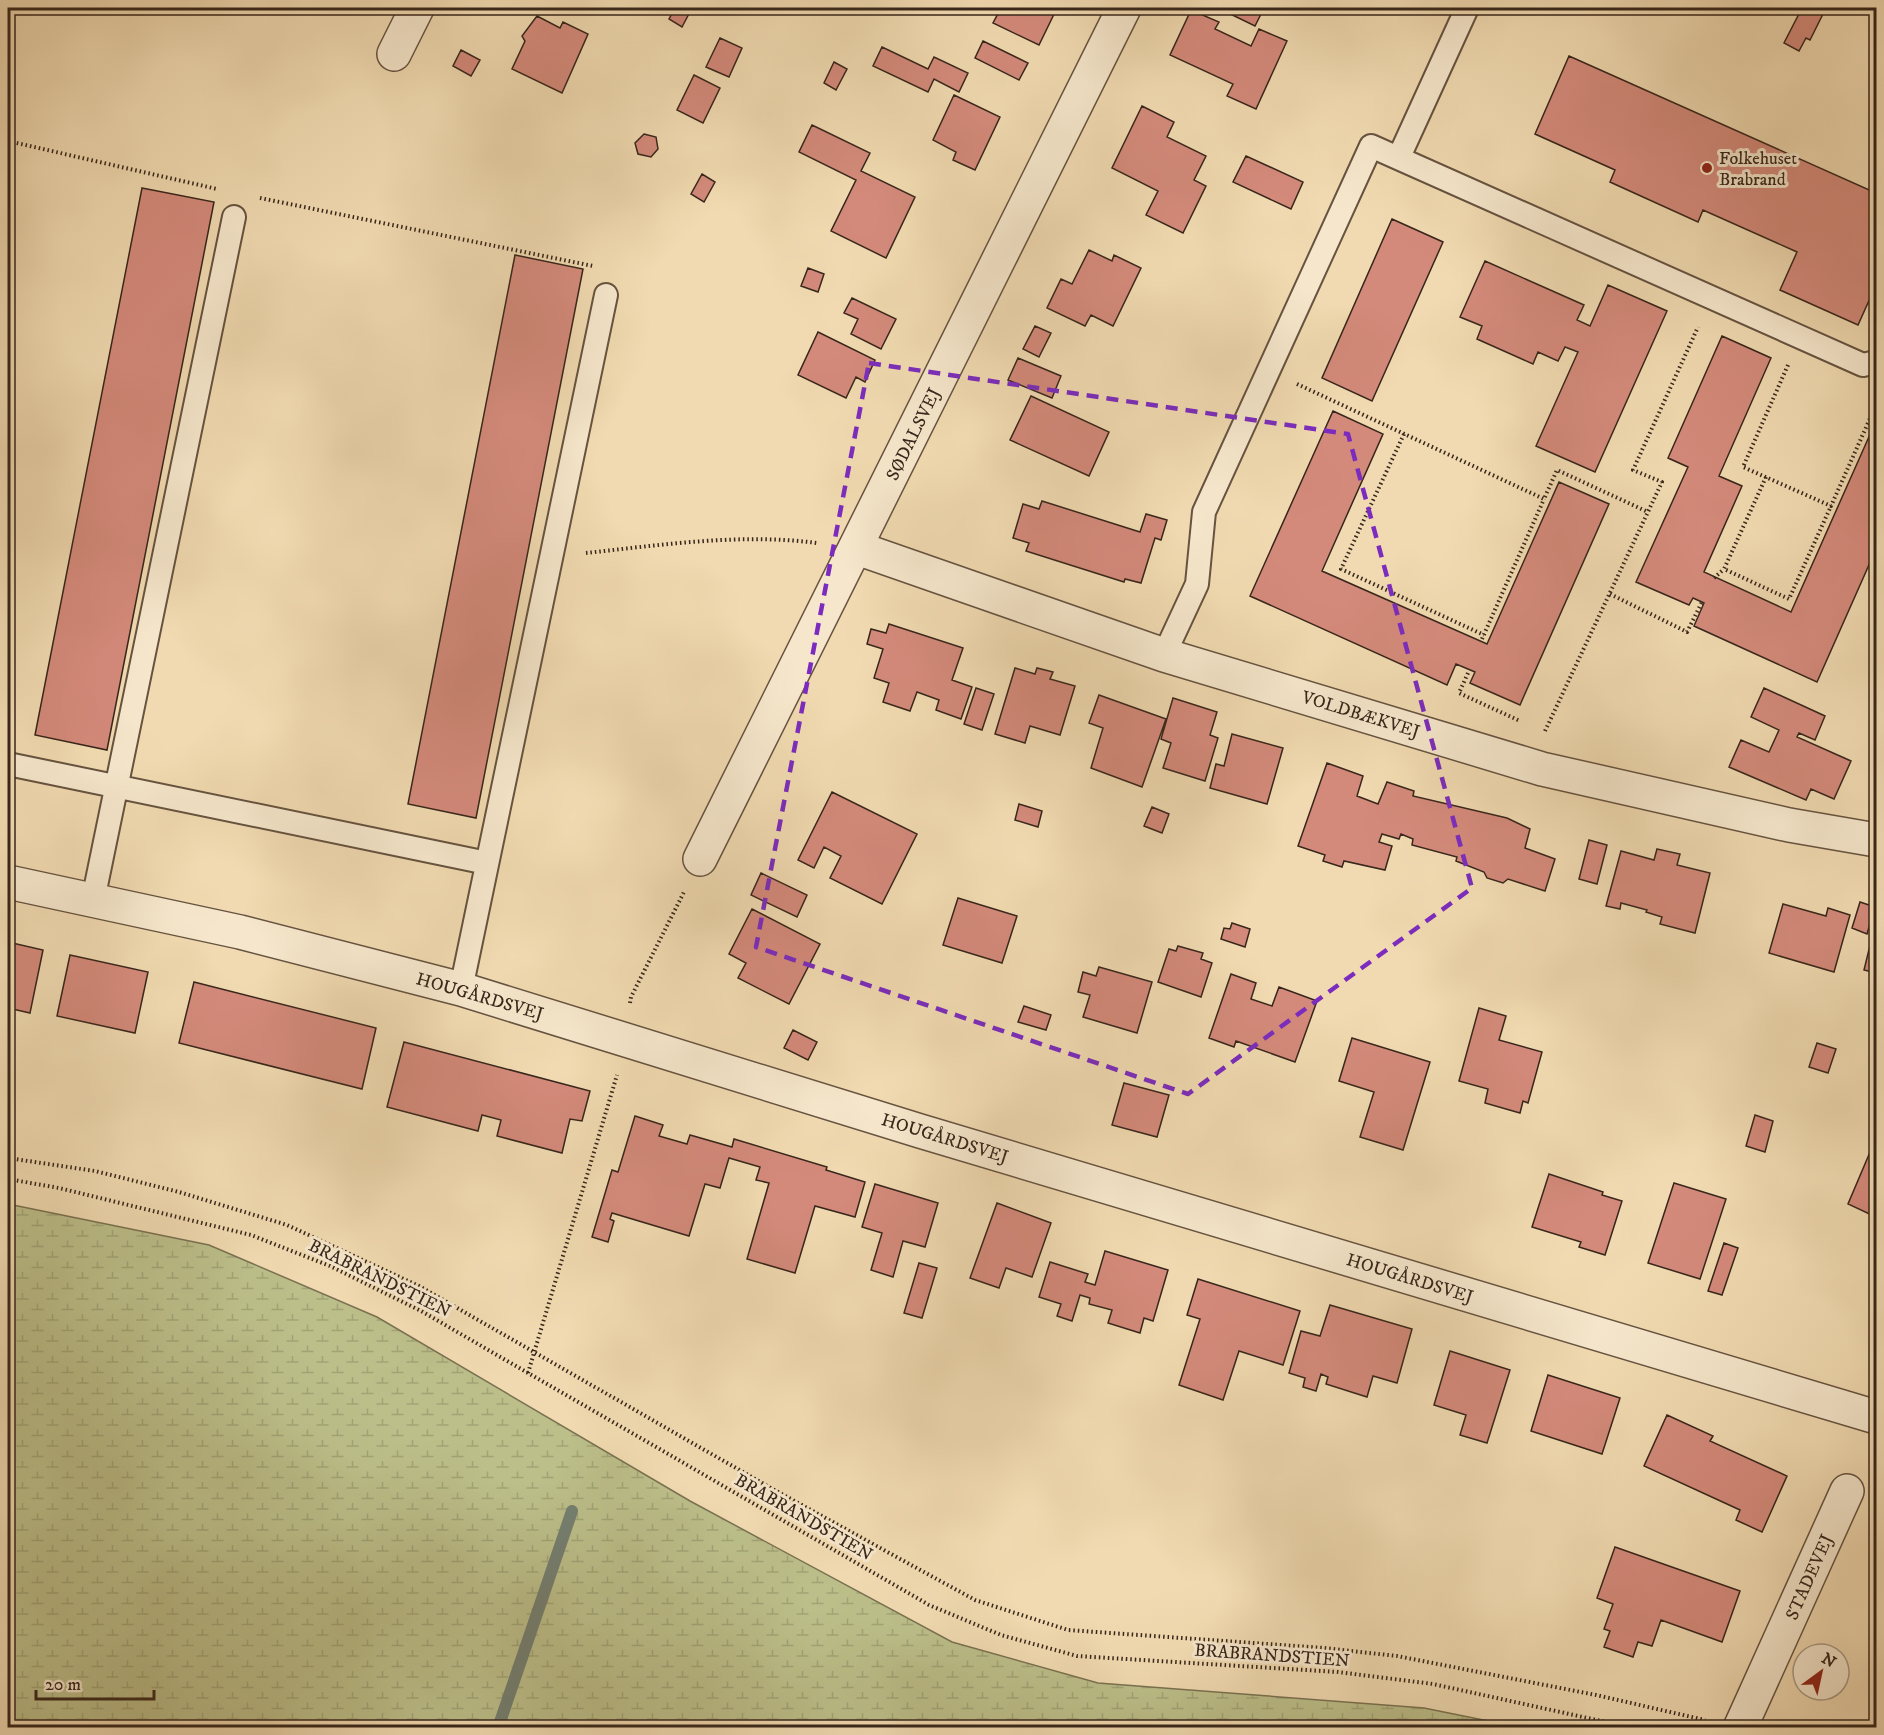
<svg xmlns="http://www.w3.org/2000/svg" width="1884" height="1735" viewBox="0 0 1884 1735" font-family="'IM FELL DW Pica',serif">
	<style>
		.wetland { fill: url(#wetland-marsh); stroke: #7a7252; stroke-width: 1.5 }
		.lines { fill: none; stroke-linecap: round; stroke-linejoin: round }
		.stream { stroke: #737f71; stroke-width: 12 }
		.building { fill: #d48a7b; stroke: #37261b; stroke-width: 1.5 }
		.lane-casing { stroke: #665340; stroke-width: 26 }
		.street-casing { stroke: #665340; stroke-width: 36 }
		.path { stroke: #37261b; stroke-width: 4; stroke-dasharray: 1.5 3; stroke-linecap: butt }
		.lane { stroke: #f6e7cc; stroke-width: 22 }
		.street { stroke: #f6e7cc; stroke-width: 33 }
		.marked { fill: none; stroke: #7b2cbf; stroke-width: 4.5; stroke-dasharray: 12 8; stroke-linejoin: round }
		.poi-dot { fill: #8f2418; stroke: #f6e7cc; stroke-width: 2 }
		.labels { text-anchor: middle; stroke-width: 6; stroke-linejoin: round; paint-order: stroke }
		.poi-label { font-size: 18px; fill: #37261b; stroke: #f6e7cc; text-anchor: start }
		.street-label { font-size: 18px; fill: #37261b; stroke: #f6e7cc }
	</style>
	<defs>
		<pattern id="wetland-marsh" width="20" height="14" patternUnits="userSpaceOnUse" patternTransform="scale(1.5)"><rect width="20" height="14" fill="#bcbf8a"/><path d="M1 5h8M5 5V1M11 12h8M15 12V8" fill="none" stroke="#a2a476"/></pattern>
	</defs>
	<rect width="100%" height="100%" fill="#f1dab1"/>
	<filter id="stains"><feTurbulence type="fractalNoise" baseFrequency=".00333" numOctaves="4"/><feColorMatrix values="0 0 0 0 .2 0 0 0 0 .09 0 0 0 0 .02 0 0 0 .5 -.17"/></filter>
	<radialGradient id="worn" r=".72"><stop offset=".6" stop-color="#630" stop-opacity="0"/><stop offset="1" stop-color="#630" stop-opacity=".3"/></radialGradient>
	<path class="wetland" d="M8,1204L209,1245L377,1317L690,1501L952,1642L1098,1683L1424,1708L1518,1727H8Z"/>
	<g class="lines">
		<path class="stream" d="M498,1728L572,1511"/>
	</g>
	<path class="building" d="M675,8H692L682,27L669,19Z
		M1001,8H1057L1039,45L993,23Z
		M1218,8H1264L1255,26Z
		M1802,8H1826L1810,40L1806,38L1799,51L1784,43Z
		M1191,10L1219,22L1215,29L1251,46L1259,29L1287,41L1256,109L1227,96L1233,84L1170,55Z
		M537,16L560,28L563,22L588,34L562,93L512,69L525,41L522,36Z
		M720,38L742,48L729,77L706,67Z
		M983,41L1028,63L1019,80L975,58Z
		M882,47L928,69L934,57L968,73L959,92L934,79L928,92L873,66Z
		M461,50L480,60L471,76L453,66Z
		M1569,56L1876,193V285L1858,325L1780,290L1797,252L1703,210L1698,222L1610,182L1615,170L1535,134Z
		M834,62L847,69L836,90L824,83Z
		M694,75L720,88L703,123L677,110Z
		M954,95L1000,117L975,170L953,160L956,152L933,140Z
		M1142,106L1174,122L1167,137L1206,156L1194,180L1206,186L1183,233L1146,215L1158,191L1112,168Z
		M812,125L870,153L861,171L915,197L886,258L831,231L856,180L799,152Z
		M644,134L656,137L658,149L651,157L638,154L635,143Z
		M1246,156L1303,182L1291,209L1233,182Z
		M702,174L715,182L704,202L691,194Z
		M142,188L214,202L107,750L35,735Z
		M1392,219L1443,242L1372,401L1322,378Z
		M1089,250L1112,261L1114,255L1141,268L1113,326L1091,315L1085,326L1047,308L1061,279L1072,284Z
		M515,255L583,269L476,818L408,804Z
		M1485,261L1584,305L1577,320L1590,326L1608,285L1667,311L1595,472L1536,446L1578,352L1565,347L1558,361L1538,352L1533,364L1477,339L1482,326L1460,317Z
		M808,268L824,274L818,292L801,286Z
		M852,298L896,319L881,349L851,334L858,319L844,313Z
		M1035,326L1051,333L1039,357L1023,349Z
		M818,332L875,360L865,382L856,377L846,398L798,375Z
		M1722,336L1771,358L1719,476L1742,486L1704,572L1791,612L1876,421V549L1817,682L1694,626L1704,603L1693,598L1689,605L1636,582L1688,467L1668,458Z
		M1018,358L1061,376L1052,398L1008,380Z
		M1031,396L1109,432L1089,476L1010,440Z
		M1333,411L1383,434L1322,571L1487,644L1559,482L1609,504L1520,705L1470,683L1475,672L1456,664L1447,685L1250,596Z
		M1042,501L1140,532L1146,514L1167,520L1161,540L1155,538L1141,583L1125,579L1124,582L1026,551L1029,543L1013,538L1023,504L1039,509Z
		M889,624L963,648L952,680L972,687L961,719L936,710L939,700L917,692L910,711L883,702L889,683L874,678L883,649L867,644L871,629L886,633Z
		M1015,668L1035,674L1037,668L1053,672L1050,679L1075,686L1060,735L1030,726L1025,743L995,734Z
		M976,688L994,694L982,730L964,724Z
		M1764,688L1825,716L1815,740L1799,733L1797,737L1851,761L1834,799L1811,789L1806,800L1729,767L1741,740L1769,752L1779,730L1751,717Z
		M1099,695L1166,719L1142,787L1091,768L1103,728L1089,723Z
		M1173,698L1217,712L1210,735L1218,738L1205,781L1163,768L1171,743L1161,739Z
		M1232,734L1283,748L1267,804L1210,788L1216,764L1224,766Z
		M1327,763L1363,776L1357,796L1378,804L1387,782L1414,791L1413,796L1507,818L1530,829L1525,848L1555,859L1545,891L1508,879L1503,883L1487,878L1484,872L1456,861L1457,857L1412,845L1413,839L1401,834L1399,839L1382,834L1379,842L1392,846L1385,870L1344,861L1342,867L1323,861L1325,855L1298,846Z
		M832,792L917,834L882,904L830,878L841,856L824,847L814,868L798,860Z
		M1019,804L1042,811L1038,827L1015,820Z
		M1152,807L1169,814L1162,833L1144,826Z
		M1589,840L1607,845L1597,884L1579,879Z
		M1657,849L1680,854L1677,865L1710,873L1695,933L1660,924L1662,917L1646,912L1647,910L1621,903L1620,909L1606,906L1621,851L1654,860Z
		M761,873L807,895L797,917L751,895Z
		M958,898L1017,916L1002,963L943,945Z
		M1860,902L1875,907L1867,934L1852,928Z
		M1783,904L1826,916L1828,908L1850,915L1834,972L1769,953Z
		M752,909L820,944L789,1004L738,978L746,963L729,954Z
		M1876,921V973L1864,970Z
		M1232,923L1250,929L1245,947L1221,939L1224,928L1230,929Z
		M8,942L43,950L30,1013L8,1008Z
		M1178,946L1203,953L1201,959L1212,963L1201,997L1158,982L1169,949L1176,951Z
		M70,955L148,972L135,1033L57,1016Z
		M1099,967L1152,982L1137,1033L1083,1017L1090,995L1078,992L1083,972L1096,976Z
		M1231,974L1256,983L1251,999L1272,1006L1279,987L1317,1001L1295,1062L1236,1041L1234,1047L1209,1038Z
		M194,982L376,1028L362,1089L179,1043Z
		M1024,1006L1051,1015L1046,1030L1018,1022Z
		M1479,1008L1506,1016L1499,1040L1542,1052L1528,1103L1523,1101L1520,1113L1485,1103L1488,1089L1459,1081Z
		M793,1030L817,1042L808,1060L784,1048Z
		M1352,1038L1430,1062L1403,1150L1360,1137L1374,1092L1339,1081Z
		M404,1042L590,1091L582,1121L570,1119L562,1153L497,1136L501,1120L482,1115L478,1131L387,1107Z
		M1817,1043L1836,1049L1828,1073L1809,1067Z
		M1124,1083L1169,1095L1157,1137L1112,1125Z
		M1755,1115L1773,1121L1765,1152L1746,1146Z
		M635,1116L663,1125L659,1136L687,1144L690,1135L732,1147L734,1139L827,1167L826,1170L865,1182L855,1217L815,1206L795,1273L747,1259L769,1183L756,1180L760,1167L729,1158L720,1188L705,1184L689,1236L612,1213L610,1219L614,1221L608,1242L592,1237L612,1170L618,1172Z
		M1876,1138V1217L1848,1204Z
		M1549,1174L1603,1192L1602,1195L1622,1201L1605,1255L1579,1247L1581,1242L1532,1227Z
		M1674,1183L1726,1199L1700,1279L1648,1263Z
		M875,1184L938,1203L925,1247L903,1241L893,1277L871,1270L882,1233L862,1227Z
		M997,1203L1051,1223L1032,1277L1006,1268L999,1288L970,1278Z
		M1724,1243L1738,1248L1722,1295L1708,1291Z
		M1105,1251L1168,1270L1153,1321L1144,1318L1140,1333L1108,1323L1112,1310L1089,1304L1090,1298L1080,1295L1072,1321L1057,1316L1061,1304L1039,1297L1050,1262L1088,1274L1085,1282L1095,1285Z
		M919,1263L937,1268L922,1318L904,1313Z
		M1198,1279L1300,1311L1283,1365L1239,1351L1223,1400L1179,1385L1200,1319L1187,1315Z
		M1330,1305L1412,1329L1397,1383L1373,1376L1367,1397L1326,1384L1328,1377L1321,1374L1316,1391L1303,1387L1305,1378L1289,1373L1301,1331L1320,1336Z
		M1450,1351L1510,1370L1487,1443L1460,1435L1466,1415L1434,1405Z
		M1548,1375L1620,1398L1602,1454L1531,1431Z
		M1667,1415L1713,1436L1710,1441L1787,1476L1762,1532L1736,1520L1740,1510L1644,1466Z
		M1615,1547L1740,1591L1722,1642L1661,1620L1652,1646L1638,1642L1633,1657L1604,1647L1610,1631L1604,1629L1613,1604L1597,1598Z"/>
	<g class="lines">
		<g class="lane-casing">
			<path id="lane" d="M1399,157L1467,8
				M1164,655L1197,584L1204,512L1371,146L1863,365L1876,362
				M8,764L487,863
				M93,900L234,217
				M461,989L606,295"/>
		</g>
		<g class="street-casing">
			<path id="street" d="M394,54L417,8
				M857,548L1164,655L1542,769L1789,825L1876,840
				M700,859L1124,8
				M8,882L240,932L461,989L920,1131L1876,1417
				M1740,1728L1847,1491"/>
		</g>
		<path class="path" d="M8,141L217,189
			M260,198L593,266
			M1788,365L1743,467L1831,506L1876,405
			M1297,384L1544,499L1557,470L1648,512
			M1404,434L1341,569L1484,635
			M1766,477L1724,569L1789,599L1831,506
			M586,553C661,545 741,533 817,543
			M1714,578L1724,569
			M1610,594L1687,632L1702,602
			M1482,639L1544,499
			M1468,673L1459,693L1520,721
			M1545,731L1662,482L1633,470L1698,327
			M630,1003L631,997L684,892
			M8,1158L95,1171L179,1192L287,1225L419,1286L769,1487L975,1600L1068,1630L1324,1648L1397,1656L1596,1695L1705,1720
			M8,1179L59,1188L251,1235L330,1266L421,1311L929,1605L1001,1635L1077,1656L1338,1672L1433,1684L1633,1728
			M528,1373L617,1075"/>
		<use href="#lane" class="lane"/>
		<use href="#street" class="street"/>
	</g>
	<path class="marked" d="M869,363L1348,434L1472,888L1188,1094L756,947Z"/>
	<circle class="poi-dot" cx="1707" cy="168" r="6"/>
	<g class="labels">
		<g class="poi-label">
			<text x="1719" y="164">Folkehuset<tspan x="1719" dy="21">Brabrand</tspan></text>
		</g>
		<g class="street-label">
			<text transform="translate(913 434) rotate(-64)" y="6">SØDALSVEJ</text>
			<text transform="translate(1361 714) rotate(17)" y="6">VOLDBÆKVEJ</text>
			<text transform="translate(480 996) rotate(16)" y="6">HOUGÅRDSVEJ</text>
			<text transform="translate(945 1138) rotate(17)" y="6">HOUGÅRDSVEJ</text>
			<text transform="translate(380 1278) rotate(26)" y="6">BRABRANDSTIEN</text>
			<text transform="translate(1410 1278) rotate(17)" y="6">HOUGÅRDSVEJ</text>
			<text transform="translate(804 1517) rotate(30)" y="6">BRABRANDSTIEN</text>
			<text transform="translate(1809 1577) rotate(-66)" y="6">STADEVEJ</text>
			<text transform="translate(1272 1655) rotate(4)" y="6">BRABRANDSTIEN</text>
		</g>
	</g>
	<rect width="1884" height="1735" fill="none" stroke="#f1dab1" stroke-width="30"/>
	<rect x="9" y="9" width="1866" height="1717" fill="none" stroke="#37261b" stroke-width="3"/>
	<rect x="15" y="15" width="1854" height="1705" fill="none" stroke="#37261b" stroke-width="1.5"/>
	<g transform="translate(1821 1672) rotate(33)"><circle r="28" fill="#f6e7cc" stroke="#aa9a85" stroke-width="1.5"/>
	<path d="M0-4.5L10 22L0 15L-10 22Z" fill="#8f2418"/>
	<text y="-9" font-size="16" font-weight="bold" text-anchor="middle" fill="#37261b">N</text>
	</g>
	<path d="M36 1690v9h118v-9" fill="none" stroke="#37261b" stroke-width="3"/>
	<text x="45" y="1690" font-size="18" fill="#37261b" stroke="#f6e7cc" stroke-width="4.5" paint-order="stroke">20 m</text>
	<rect width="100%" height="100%" filter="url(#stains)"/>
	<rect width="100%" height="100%" fill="url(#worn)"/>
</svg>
